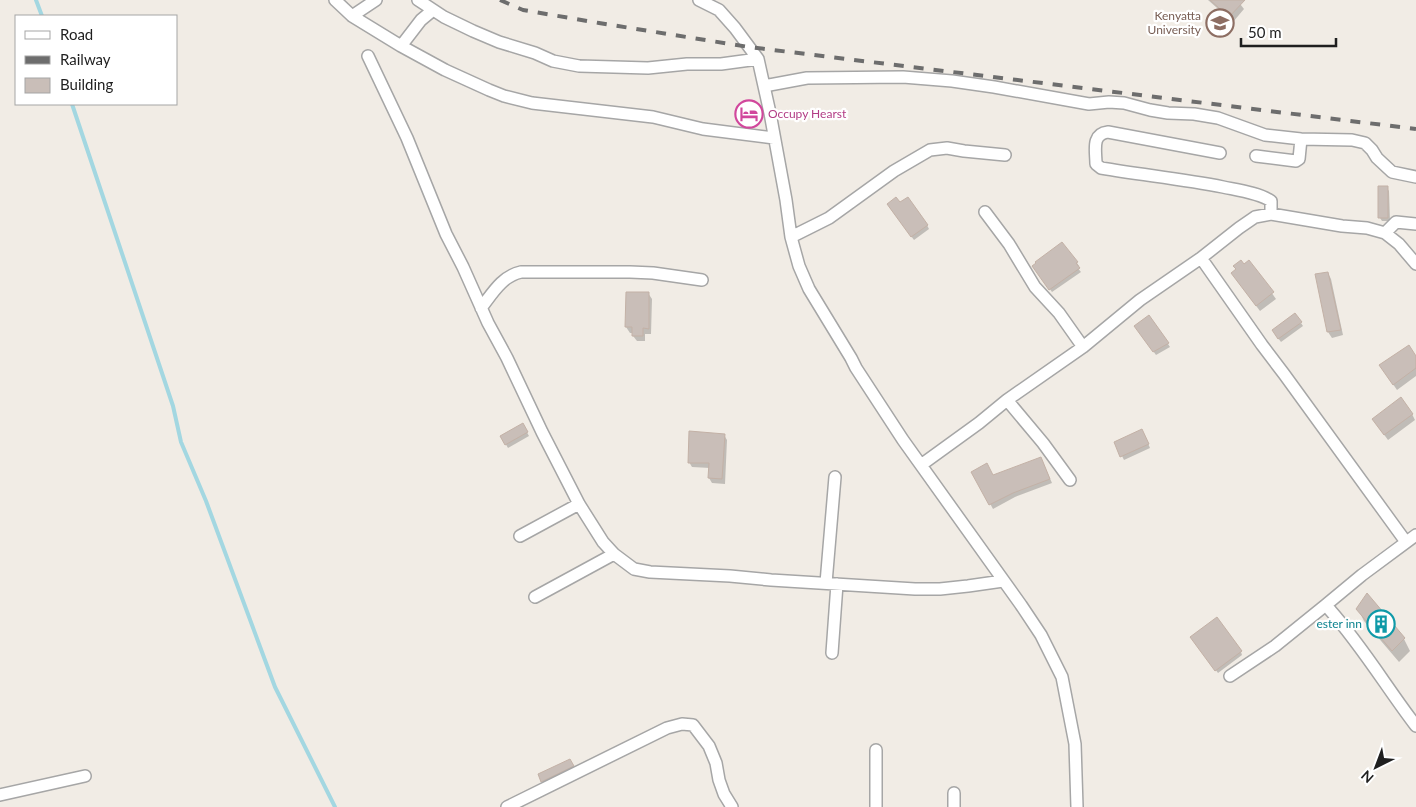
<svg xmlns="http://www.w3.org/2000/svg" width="1416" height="807" viewBox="0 0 1416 807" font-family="Lato,sans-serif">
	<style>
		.shadow { fill: #0003 }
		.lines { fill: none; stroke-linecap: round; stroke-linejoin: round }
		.stream { stroke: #a3d7e1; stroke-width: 4 }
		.building { fill: #c9beb8; stroke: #c3b1a6 }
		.street-casing { stroke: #a6a6a6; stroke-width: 14 }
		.street { stroke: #fff; stroke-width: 11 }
		.rail { stroke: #6d6d6d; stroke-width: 4; stroke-dasharray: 10 10; stroke-linecap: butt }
		.labels { text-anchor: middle; stroke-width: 4.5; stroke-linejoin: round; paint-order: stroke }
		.education-label { font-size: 12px; fill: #785e54; stroke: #fff; text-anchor: end }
		.hotel-label { font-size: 12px; fill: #b23c85; stroke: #fff; text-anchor: start }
		.culture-label { font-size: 12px; fill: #0d838f; stroke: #fff; text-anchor: end }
	</style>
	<rect width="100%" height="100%" fill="#f1ece5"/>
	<path class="shadow" d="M1208,0H1237L1244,9L1233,22Z
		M1387,188L1389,191L1390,221H1382L1380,218Z
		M900,204L927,225L929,229L914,240L890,208Z
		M1062,243L1077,263L1079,266L1077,267L1081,272L1052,292L1036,270Z
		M1249,261L1276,299L1260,311L1236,279L1244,266Z
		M1328,273L1331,279L1343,335L1332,338L1328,332L1317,275Z
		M627,293H648L652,299L651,334H645V341H637L633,336V333H630L626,327Z
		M1301,323L1303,326L1281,342L1275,334Z
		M1138,330L1168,344L1170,347L1156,355Z
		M1416,358V376L1397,390L1384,371Z
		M1412,414L1415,420L1388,440L1377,425Z
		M523,425L529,436L508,448L501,436Z
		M1144,434L1150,448L1124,460L1122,456Z
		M724,435L727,440L725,484L712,483L709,478L710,468L692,467L689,462Z
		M1041,458L1052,483L1015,497L993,509L973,472L993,476Z
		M1358,609L1404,639L1410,651L1399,662L1364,621Z
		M1193,640L1241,652L1242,655L1218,673Z
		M570,760L575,770L544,784L539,775Z"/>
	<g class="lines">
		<path class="stream" d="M36,0L42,16
			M72,104L173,406L181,442L206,501L275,687L335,807"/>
	</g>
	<path class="building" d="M1210,0H1245L1229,17Z
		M1378,186H1388V218H1378Z
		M896,197L900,202L908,197L928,225L911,237L887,204Z
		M1062,242L1078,262L1076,263L1080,268L1049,290L1032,266L1036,263L1035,262Z
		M1241,260L1244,264L1249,260L1274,292L1256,306L1231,273L1236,269L1233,266Z
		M1328,272L1341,330L1327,332L1315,274Z
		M626,292H649V329L643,328V336H632V327H625Z
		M1295,313L1302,322L1278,339L1272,330Z
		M1149,315L1169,343L1153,352L1134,326Z
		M1409,345L1416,356V368L1393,385L1379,365Z
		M1401,397L1413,414L1384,435L1372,419Z
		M523,423L528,432L505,445L500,436Z
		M1142,429L1149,444L1120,457L1114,442Z
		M689,431L725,434L722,479L708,478L709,463H688Z
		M1041,457L1050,479L1013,493L989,505L971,472L987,463L993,475Z
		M1367,593L1405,638L1392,651L1356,609Z
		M1217,617L1242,651L1215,671L1190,637Z
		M570,759L574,766L541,782L538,774Z"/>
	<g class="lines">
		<g class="street-casing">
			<path id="street" d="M335,0L352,16L401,46L445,70L489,90L504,96L532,103L653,117L703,129L774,138
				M418,0L444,17L473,31L499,42L535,53L553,61L579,66L648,68L687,64H721L758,59
				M699,0L719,10L735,28L758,59L770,113L786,200L791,237L799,266L809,289L851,358L856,368L903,440L1021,605L1041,635L1062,677L1075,744L1077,807
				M352,16L376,0
				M401,46L421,20L433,10
				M368,56L407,138L446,234L463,267L488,323L507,358L542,432L579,504L603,542L614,554L634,569L650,572L730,576L771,580L915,589H940L968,586L1003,581
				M764,86L807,78L903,77L952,81L994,87L1089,104L1109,102L1124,103L1150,110L1168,113L1194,114L1218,118L1265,135L1301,139L1352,140L1365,143L1372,150L1377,158L1392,172L1416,177
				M1220,153L1108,132C1091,134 1096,151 1096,164L1101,168C1142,175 1183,179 1223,187C1237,190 1259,193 1271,201V214
				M1256,156L1296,161L1299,159L1301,139
				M985,212L1009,244L1035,287L1059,313L1083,347
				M1385,233L1396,222L1416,224
				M791,237L829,218L894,171L930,150L947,148L964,151L1005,155
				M1201,258L1262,345L1284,374L1406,542
				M481,308C492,294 502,276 521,272H630L653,273L702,280
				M1007,400L1043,443L1070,480
				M921,465L979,423L1007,400L1083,347L1140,300L1201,258L1239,228L1255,217L1271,214L1342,226L1367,228L1385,233L1399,244L1416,264
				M1416,535L1362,575L1327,604L1330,610C1362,646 1387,688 1416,726
				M520,536L579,504
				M826,583L835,477
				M535,597L614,554
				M832,653L837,584
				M1230,676L1275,646L1327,604
				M0,795L85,776
				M507,807L667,728L682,724L693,725L709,746L716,763L719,780L724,794L732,807
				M876,807V750
				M954,807V793"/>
		</g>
		<use href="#street" class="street"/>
		<path class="rail" d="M500,0L523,10L599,23L749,47L1416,129"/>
	</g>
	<defs>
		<g id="university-ring" transform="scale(1.4375)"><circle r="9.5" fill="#fff" stroke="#8d6e63" stroke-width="1.5"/><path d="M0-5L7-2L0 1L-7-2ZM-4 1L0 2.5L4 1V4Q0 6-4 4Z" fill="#8d6e63"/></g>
		<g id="hotel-ring" transform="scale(1.4375)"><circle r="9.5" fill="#fff" stroke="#d1479c" stroke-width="1.5"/><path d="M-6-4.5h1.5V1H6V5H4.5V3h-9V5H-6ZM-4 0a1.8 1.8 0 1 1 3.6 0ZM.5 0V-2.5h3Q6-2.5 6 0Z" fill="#d1479c"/></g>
		<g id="building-ring" transform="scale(1.4375)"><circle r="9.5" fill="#fff" stroke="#0f9aa8" stroke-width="1.5"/><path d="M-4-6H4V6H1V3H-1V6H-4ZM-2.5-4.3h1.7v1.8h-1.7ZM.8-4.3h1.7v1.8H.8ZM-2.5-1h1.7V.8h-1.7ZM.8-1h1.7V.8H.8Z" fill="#0f9aa8"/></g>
	</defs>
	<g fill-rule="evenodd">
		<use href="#university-ring" x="1220" y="23"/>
		<use href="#hotel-ring" x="749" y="114"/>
		<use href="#building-ring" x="1381" y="624"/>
	</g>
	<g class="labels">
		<g class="education-label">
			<text x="1201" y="20">Kenyatta<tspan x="1201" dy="14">University</tspan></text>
		</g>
		<g class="hotel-label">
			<text x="768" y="118">Occupy Hearst</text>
		</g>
		<g class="culture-label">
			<text x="1362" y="628">ester inn</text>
		</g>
	</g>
	<rect x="15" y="15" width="162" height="90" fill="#ffffff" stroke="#a5a5a5"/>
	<rect x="25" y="31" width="25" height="8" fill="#ffffff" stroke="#a5a5a5"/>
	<text x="60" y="40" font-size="15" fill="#1f1f1f">Road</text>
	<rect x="25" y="56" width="25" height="8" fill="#6d6d6d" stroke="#a5a5a5"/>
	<text x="60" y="65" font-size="15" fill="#1f1f1f">Railway</text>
	<rect x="25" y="78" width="25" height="15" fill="#c9beb8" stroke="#a5a5a5"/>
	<text x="60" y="90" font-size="15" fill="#1f1f1f">Building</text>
	<g transform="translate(1376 767) rotate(222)" stroke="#ffffff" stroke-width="4" paint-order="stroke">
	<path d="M0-4L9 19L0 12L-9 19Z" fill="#1f1f1f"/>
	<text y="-8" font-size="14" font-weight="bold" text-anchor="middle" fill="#1f1f1f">N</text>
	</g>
	<path d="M1241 38v8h95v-8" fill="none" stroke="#1f1f1f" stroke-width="2.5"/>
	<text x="1248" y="38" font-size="15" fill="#1f1f1f" stroke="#ffffff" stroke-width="4" paint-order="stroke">50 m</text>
</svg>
